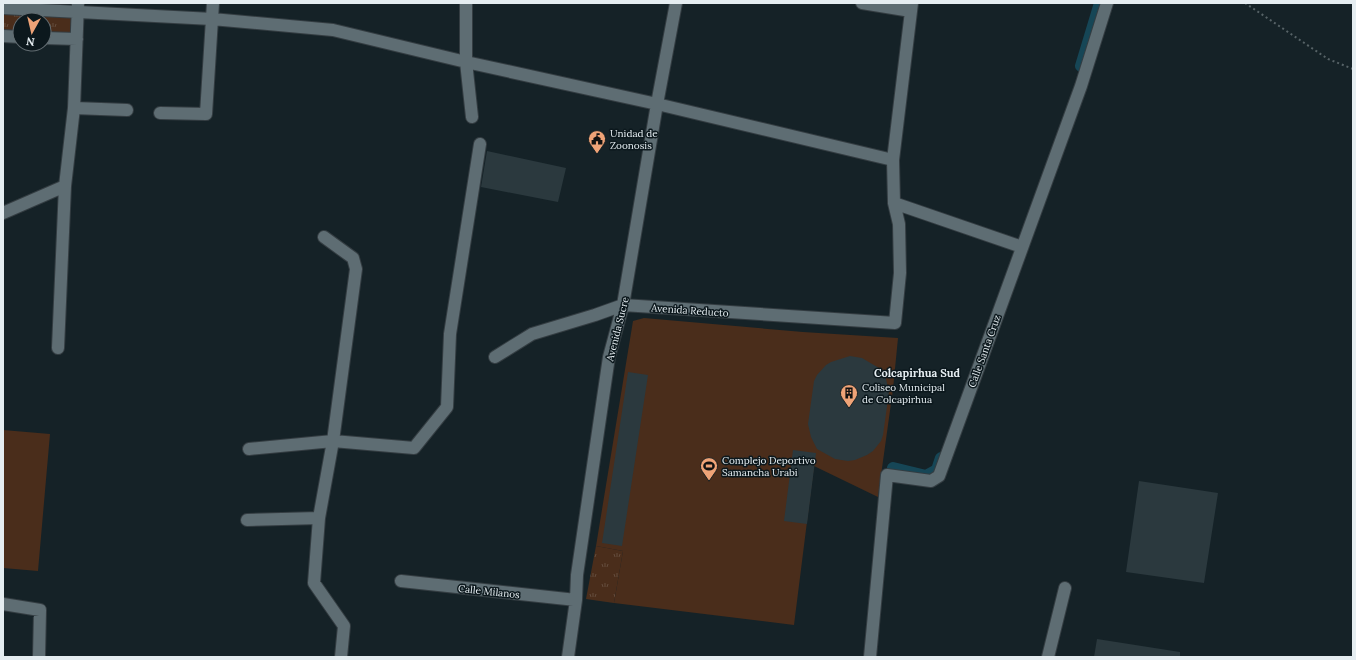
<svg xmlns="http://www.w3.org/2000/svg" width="1356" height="660" viewBox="0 0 1356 660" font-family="Lora,serif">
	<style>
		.park { fill: url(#park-tufts) }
		.pitch { fill: #4a2d1b }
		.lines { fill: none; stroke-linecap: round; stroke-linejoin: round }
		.canal { stroke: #164656; stroke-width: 12 }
		.building { fill: #2b393e }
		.minor-casing { stroke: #343d42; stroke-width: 14 }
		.path { stroke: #576367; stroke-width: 2; stroke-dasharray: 2 3; stroke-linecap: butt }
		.minor { stroke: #5e6d73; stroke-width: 12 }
		.labels { text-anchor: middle; stroke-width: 3; stroke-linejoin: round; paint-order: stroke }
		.poi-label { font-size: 10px; fill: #e5edf1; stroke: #0c181d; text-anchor: start }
		.street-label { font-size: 10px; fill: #e5edf1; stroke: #0c181d }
		.neighbourhood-label { font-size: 11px; font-weight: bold; fill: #e5edf1; stroke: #0c181d }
	</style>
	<defs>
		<pattern id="park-tufts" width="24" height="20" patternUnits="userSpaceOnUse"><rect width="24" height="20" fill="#4a2d1b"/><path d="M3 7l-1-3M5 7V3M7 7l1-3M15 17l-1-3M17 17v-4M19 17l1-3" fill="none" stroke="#644c3d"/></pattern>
	</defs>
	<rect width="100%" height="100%" fill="#152227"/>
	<path class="park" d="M3,14L75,17L74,37L44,36V20H20V35L3,34Z
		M596,546L623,551L614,603L586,599Z"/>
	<path class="pitch" d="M644,318L803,332L898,338L893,389L878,497L814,466L794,625L614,603L623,551L596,546L633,321Z
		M3,430L50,434L38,571L3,568Z"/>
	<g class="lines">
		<path class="canal" d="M1081,66L1100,3
			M893,468L926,476L937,470L941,458"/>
	</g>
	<path class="building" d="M487,151L566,168L558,202L481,187Z
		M850,356L862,358L879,368L886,379L889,392L883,435L881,441L873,451L867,455L855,460L848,461L835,459L817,449L811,437L808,424L814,381L817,375L826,365L831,362Z
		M628,372L648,375L622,546L602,543Z
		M793,450L816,453L807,524L784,521Z
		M1139,481L1218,493L1204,583L1126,572Z
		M1097,639L1180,652V657H1094Z"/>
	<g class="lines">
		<g class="minor-casing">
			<path id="minor" d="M466,3V62L472,117
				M862,3L911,11
				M3,8L212,19L333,30L466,62L657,104L893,160
				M3,36L20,37
				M44,38L77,39
				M74,108L127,110
				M160,113L206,114L213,3
				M894,203L1022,247
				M3,213L65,186
				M324,237L353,258L356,269L333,441L319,518L314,583L344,626L341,657
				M58,348L65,186L74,108L78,3
				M495,357L532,334L595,315L623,305L895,323L900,273L899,224L894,203L893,160L912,3
				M249,449L333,441L414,448L447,407L450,334L480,144
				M247,520L319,518
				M401,581L576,600
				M3,604L40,610L39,657
				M568,657L576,600L577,575L609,357L623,305L657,104L676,3
				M870,657L887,475L931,481L939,476L1081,86L1107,3
				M1048,657L1065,588"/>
		</g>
		<path class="path" d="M1245,3L1328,59L1353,69"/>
		<use href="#minor" class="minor"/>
	</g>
	<defs>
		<g id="civic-pin" transform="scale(0.9)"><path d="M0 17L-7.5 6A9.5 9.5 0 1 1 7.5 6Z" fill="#efa377" stroke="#0c181d"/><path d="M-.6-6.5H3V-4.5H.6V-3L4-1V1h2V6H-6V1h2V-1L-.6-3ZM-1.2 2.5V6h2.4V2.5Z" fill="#111"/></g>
		<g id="building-pin" transform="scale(0.9)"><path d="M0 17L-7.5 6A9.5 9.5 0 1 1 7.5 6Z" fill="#efa377" stroke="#0c181d"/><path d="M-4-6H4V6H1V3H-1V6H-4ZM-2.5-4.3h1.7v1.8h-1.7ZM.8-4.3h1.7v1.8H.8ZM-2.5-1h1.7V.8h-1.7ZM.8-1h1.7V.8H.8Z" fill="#111"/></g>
		<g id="stadium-pin" transform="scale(0.9)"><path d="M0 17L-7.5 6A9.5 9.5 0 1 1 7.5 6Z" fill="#efa377" stroke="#0c181d"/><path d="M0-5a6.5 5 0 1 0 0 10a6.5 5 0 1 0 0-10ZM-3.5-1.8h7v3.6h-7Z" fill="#111"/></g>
	</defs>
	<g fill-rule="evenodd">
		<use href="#civic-pin" x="597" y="139"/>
		<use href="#building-pin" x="849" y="393"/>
		<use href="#stadium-pin" x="709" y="466"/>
	</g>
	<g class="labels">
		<g class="poi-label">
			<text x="610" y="137">Unidad de<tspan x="610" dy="12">Zoonosis</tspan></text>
			<text x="862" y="391">Coliseo Municipal<tspan x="862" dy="12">de Colcapirhua</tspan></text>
			<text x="722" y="464">Complejo Deportivo<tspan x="722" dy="12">Samancha Urabi</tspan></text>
		</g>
		<g class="street-label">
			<text transform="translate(690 310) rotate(4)" y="4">Avenida Reducto</text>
			<text transform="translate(617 329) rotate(-76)" y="4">Avenida Sucre</text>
			<text transform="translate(984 351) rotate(-70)" y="4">Calle Santa Cruz</text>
			<text transform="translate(489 591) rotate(6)" y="4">Calle Milanos</text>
		</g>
		<g class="neighbourhood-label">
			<text x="917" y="377">Colcapirhua Sud</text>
		</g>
	</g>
	<rect width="1356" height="660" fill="none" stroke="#e5edf1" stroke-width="8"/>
	<g transform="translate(32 32) rotate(188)"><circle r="19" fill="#0c181d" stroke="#636d72"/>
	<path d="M0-3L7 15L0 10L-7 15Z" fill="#efa377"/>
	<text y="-6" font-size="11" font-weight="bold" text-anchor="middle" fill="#e5edf1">N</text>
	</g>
</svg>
